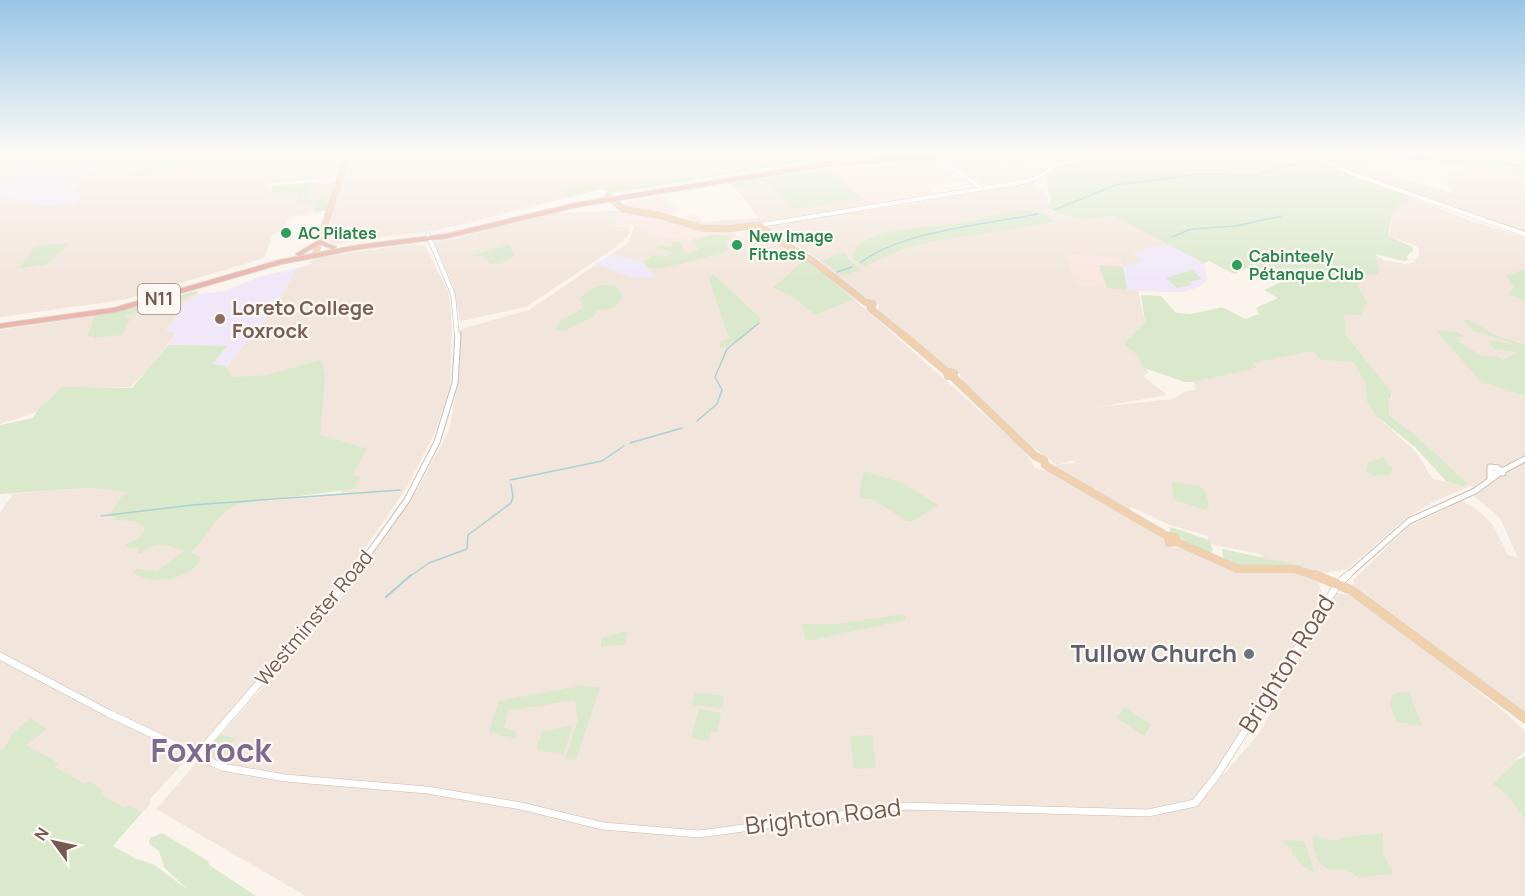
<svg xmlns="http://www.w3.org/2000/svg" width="1525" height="896" viewBox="0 0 1525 896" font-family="Manrope,sans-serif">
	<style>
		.residential { fill: #f2e5db; fill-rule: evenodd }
		.commercial { fill: #fae6e1 }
		.education { fill: #f0e8f8 }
		.green { fill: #dae8cb }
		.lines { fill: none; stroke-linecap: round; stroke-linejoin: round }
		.stream-far1 { stroke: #a9d1d4; stroke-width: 1.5 }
		.stream { stroke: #a9d1d4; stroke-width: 2 }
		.minor-far2-casing { stroke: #ccbbb3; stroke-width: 5 }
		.minor-far1-casing { stroke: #ccbbb3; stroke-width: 7 }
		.minor-casing { stroke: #ccbbb3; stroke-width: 8 }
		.major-far2-casing { stroke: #d8d1ce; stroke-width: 7 }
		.major-far1-casing { stroke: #d8d1ce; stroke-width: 8 }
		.major-casing { stroke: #d8d1ce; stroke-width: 10 }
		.highway-casing { stroke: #d8d1ce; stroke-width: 2 }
		.minor-far2 { stroke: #fff; stroke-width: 4 }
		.minor-far1 { stroke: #fff; stroke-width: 5 }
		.minor { stroke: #fff; stroke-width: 7 }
		.major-far2 { stroke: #f1d1ad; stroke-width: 5 }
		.major-far1 { stroke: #f1d1ad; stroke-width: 7 }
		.major { stroke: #f1d1ad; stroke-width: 9 }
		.highway { fill: #edb5ab; fill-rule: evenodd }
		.leisure-dot { fill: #2e9e5b; stroke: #fdf8f3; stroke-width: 2 }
		.education-dot { fill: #8d6e63; stroke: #fdf8f3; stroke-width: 2 }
		.worship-dot { fill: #6b7280; stroke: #fdf8f3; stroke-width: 2 }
		.labels { text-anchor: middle; stroke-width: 4.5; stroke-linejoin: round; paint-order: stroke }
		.far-leisure-label { font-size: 16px; font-weight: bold; fill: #27864d; stroke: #fdf8f3; text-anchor: start }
		.shield { fill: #fdf8f3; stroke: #9d8982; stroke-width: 1.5 }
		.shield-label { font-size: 18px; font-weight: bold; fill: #745a51 }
		.education-label { font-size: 20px; font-weight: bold; fill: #785e54; stroke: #fdf8f3; text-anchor: start }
		.street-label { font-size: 20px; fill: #745a51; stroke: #fdf8f3 }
		.near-worship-label { font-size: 24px; font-weight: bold; fill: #5b616d; stroke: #fdf8f3; text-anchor: end }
		.near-street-label { font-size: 24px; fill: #745a51; stroke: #fdf8f3 }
		.near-district-label { font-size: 32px; font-weight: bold; fill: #7e698f; stroke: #fdf8f3 }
	</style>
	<rect width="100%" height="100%" fill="#fbf4ec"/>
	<path class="residential" d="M0,154H148L145,164L134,176L248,154H345L334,178L271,183L270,195L296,193L299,195L296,201L316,203L311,214L289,217L284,230L273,234L264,258L123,300L0,317V196L37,205L75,204L83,193H73L93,164L57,166L0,180Z
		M352,154H850L795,160L692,179L658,180L634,187L567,186L566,198L439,230L334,244L327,240L328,226Z
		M990,154H1098L1054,163L1017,165L964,158Z
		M1311,154H1340L1382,172L1454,194L1447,181L1448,170L1464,172L1462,167L1465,165L1441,154H1485L1525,161V233L1350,172Z
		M957,159L982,165L1046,169L1022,180L983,184L952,162Z
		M763,178L795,209L863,197L874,205L738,227H710L711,221L759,218L731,183Z
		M335,181L330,201L305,199L315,182Z
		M1032,181L1046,194L1049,208L1057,213L1084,220L1114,216L1209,261L1204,264L1207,281L1196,288L1182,292L1138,291L1145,322L1125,342V345L1138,356L1147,370L1148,373L1143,376L1167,395L1098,407L1173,399L1187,391L1195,390L1194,382L1254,368L1250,363L1314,350L1321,360L1353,362L1365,383L1367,402L1375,415L1415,451L1433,479L1463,485L1414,434L1388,414L1386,407L1388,400L1392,399L1391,391L1346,335L1344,314L1360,316L1367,302L1356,286L1367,274L1376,275L1380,271L1375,254L1383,260L1406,264L1413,263L1419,255V249L1416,246L1388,236L1391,230L1392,214L1397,204L1409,201L1404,199L1407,196L1471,221L1525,237V712L1355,586L1353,580L1408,527L1462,501L1479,511L1493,525L1508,555L1518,558L1500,518L1474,496L1478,492L1470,486L1433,502L1404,519L1348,569L1322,573L1317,578L1323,597L1253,721L1198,802L1151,813L1155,836L1152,816L1198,804L1261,731L1324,608L1337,593L1348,595L1400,630L1506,713L1525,732V751L1493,784L1525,809V896H306L156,809L352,585L418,488L449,431L459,376L461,329L529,310L628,243L635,225L659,236L699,239L708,234L733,235L728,244L745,249L767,236L800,255L854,299L1024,450L1035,468L1046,471L1057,465L1075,463V460L1056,465L1033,447L1030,448L962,384L960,374L940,364L878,310L879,305L856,292L819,262L820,260L769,228L773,224L911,204ZM1131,507L1170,525L1208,536L1209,544L1261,554L1272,570L1235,571L1184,549L1167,547L1159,534L1127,513Z
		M556,210L560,213L620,211L615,227H630L629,235L616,247L526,307L460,321L453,286L434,242L464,236Z
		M412,244L425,246L449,293L452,330L450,390L434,434L407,487L348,573L297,640L150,799V804L112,846L0,767L3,751L0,749V513L13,494L89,488L238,504L342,493L320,435L321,360L265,375L232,377L225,369L274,308L297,268L312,264L309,261L321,257Z
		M196,291L199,294L187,302L166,331L177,332L150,368L130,387L60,388L54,400L36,412L0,424V330L116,313Z"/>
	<path class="commercial" d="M936,163L962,180L929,187L937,195L874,205L856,194L828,168Z
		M662,195L680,210L670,216L689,222L688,215H697L701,222L711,221L710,229L737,230L735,235L741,237L746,231L758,232L763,235L745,249L727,244L733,235L708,234L699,240H686L659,236L636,225L615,227L624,204Z
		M1066,254L1120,258L1123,267L1099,265L1107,288L1078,285L1074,282Z"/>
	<path class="education" d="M93,164L73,192L84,193L75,204L37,205L0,196V180L57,166Z
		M1166,243L1204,263L1207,281L1196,288L1182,292L1127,290L1123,267L1142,261L1133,253Z
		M611,254L643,262L655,278H632L596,264Z
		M297,268L274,308L225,369L150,368L177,333L166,331L187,302L199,294L225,291L261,276Z"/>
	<path class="green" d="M147,154H248L133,176L145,164Z
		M850,154H885L796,163L633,190L612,193L601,189L566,198L567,186L634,187L658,180L692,179L795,160Z
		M1247,154C1254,158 1296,155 1305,154L1407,196L1405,199L1410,201L1400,204L1392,214L1388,236L1413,247V251L1407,256L1408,260L1404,261L1375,254L1380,271L1377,275L1367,274L1357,286L1367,302L1360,316L1344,314L1346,335L1391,391V398L1388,400L1389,415L1414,434L1468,484L1463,486L1446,481L1415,447L1375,415L1367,402L1365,383L1353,362L1321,360L1313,351L1253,363L1256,368L1194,382H1185L1144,368L1138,356L1125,345V342L1145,322L1141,295L1161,296L1176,313L1191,314L1222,307L1245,319L1259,314L1256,308L1278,298L1264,290L1286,280L1254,265L1234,274L1209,261L1204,263L1114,216L1084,220L1057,213L1048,207L1052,198L1047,187L1048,175C1070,146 1209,154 1247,154Z
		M1458,154L1469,163L1370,157L1359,162L1339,155Z
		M1463,154H1485L1525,161V174L1488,170L1475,164Z
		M828,168L862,198L795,209L765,181L735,188L731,183Z
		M315,182L305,199L330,201L326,211L313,212L316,203H296L299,195L296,193L270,195L272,186Z
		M1033,210L1047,215L1055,222L925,243L906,248L865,266L852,258L856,246C885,225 931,229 965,222C988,218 1009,208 1033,210Z
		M713,235L732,236L727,243L728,250C721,255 656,271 650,268C647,267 645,264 643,262L653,255L666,256L673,253L656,247L660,245L670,247L674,242H680L683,250L681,254H688L699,249L693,241L694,239Z
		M69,243L48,264L19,269L36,245Z
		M509,244L515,256L507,261L490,264L484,256L467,257Z
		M840,253H845L848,259L861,269L844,276L822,261Z
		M805,259L854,299L815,315L792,296L773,288Z
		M1099,265L1123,267L1127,290L1107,288Z
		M1192,270L1202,279L1189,282L1192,285L1177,288L1166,278Z
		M1525,270V301L1508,294L1514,287L1506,275Z
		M713,274L760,318C756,331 734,346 720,348L719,342L731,338L727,333L709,278Z
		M602,285L617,287L622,298L615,307L603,311L598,309L593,317L566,330H555L561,320L582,309L584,305L579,299C587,293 591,287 602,285Z
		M196,291L198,292L181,300L171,310L142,311L127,315L126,318L130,319L122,335L93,338V336L87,337L95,316L156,303Z
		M1467,319L1499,337L1525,345V396L1480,381L1437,331L1457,332L1464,336L1454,339L1460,340V343L1482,356H1496L1503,360L1517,352L1494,349L1487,340L1518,345L1474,331L1464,322Z
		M169,345L227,346L213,364L225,366L232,377L265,375L321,360L325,376L320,435L367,449L352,475L361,477L353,489L238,504C212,516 210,536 190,553L201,557C195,579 150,587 134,573L137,569L157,571L184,551C175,548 161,542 150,547C144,550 143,553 137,554L139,547L130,548L125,545L138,539L146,528L134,521L117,520L110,514L122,496L129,492L89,488L0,494V425L33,418C39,405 53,400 60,387L132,388Z
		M1378,452L1393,469L1390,475L1371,476L1366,470L1369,461L1381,459L1382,456Z
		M863,472L899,481L938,505L913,521H907L874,500L859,498Z
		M1172,483L1199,485L1206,493L1209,506L1205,510L1174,500Z
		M1171,527L1209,540L1213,550L1210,554L1169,532Z
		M1222,549L1303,566L1301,570C1282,569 1221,577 1222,549Z
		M904,614L906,620L806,641L802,624H837Z
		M628,631L625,644L601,647V638Z
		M578,686L600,687L576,760L565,759L578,719L575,700L508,711L504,728L517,732L515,739L489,732L499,701Z
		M695,692L724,696L722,708L692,705Z
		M1400,692H1409L1422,726L1397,722L1390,705L1392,695Z
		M1124,707L1151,725L1144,736L1117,718Z
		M699,709L721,713L717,732L711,731L708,741L691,738Z
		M30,718L47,729L26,745L58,763L55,767L85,784L89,781L103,790L100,794L125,808L129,805L142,812L113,846L136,859L153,864L188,890L164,867L159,851L149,844L150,838L162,833L208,861L209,865L256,896H0V749L3,751L12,734Z
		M572,726L564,754L536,750L542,731Z
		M220,735L235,738L221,760L204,753Z
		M872,735L876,768L854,769L850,736Z
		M1525,756V818L1507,795L1493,784L1517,760Z
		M1383,833V854L1393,873L1359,878C1337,858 1316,885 1313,837L1337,841L1344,837Z
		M1284,840L1304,841L1314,871L1307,870L1293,855L1291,848L1282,842Z"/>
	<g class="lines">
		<path class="stream-far1" d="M1378,156L1464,162
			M1483,163L1525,166
			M1054,210L1115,185L1199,174L1259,175L1280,167L1318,161
			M1172,237L1191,229L1236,226L1281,216
			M861,262C906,230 983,225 1038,214
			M837,272L852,267
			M697,421L717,404L722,390L715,377L727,349L759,323
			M630,443L682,428
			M510,480L602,461L624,446
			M101,516L192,505L400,490
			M409,577L429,563L467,549L468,535L511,503L513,497L511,484"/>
		<path class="stream" d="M386,597L411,575"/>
		<g class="minor-far2-casing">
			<path id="minor-far2" d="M1309,154L1350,173L1525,234
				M939,158L980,187
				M760,225L1023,182L1036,178L1059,164L1108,154
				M428,235L453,294L457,336"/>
		</g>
		<g class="minor-far1-casing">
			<path id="minor-far1" d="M1502,471L1525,459
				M1490,479V467L1498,468L1503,473H1492
				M352,577L407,500L437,442L455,383L458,334
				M1346,577L1409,521L1475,491L1497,475"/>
		</g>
		<g class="minor-casing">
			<path id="minor" d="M0,656L108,713L222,767L285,778L427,790L521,806L603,826L699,834L906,806L1148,813L1195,803L1217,775L1338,584L1348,575
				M197,755L353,575"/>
		</g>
		<g class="major-far2-casing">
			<path id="major-far2" d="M608,196L623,209L658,215L702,228L727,229L760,225L778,240L813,261L865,302L873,304L872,307
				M315,255L348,154
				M870,308L904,336"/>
		</g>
		<g class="major-far1-casing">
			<path id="major-far1" d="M902,334L947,372L948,376
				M947,372L954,373L953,377L1035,456L1044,460L1045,465L1167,536L1175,537L1177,542L1238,569H1294L1320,577
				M1167,536L1169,543L1177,542"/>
		</g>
		<g class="major-casing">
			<path id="major" d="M1315,575L1351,590L1525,718"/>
		</g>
		<g class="highway-casing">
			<path id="highway" d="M946,154H974L971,156L829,166L576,207L447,238L359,249L281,264L115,312L0,328V324L114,308L280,260L359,245L447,234L576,203L829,162Z
				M319,240L336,247L333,249L320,244L301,255L299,256L296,254Z"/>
		</g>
		<use href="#minor-far2" class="minor-far2"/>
		<use href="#minor-far1" class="minor-far1"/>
		<use href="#minor" class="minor"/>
		<use href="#major-far2" class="major-far2"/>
		<use href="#major-far1" class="major-far1"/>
		<use href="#major" class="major"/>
		<use href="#highway" class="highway"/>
	</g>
	<linearGradient id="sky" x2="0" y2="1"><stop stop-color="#99c6e6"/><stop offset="0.55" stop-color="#fdfaf6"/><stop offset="1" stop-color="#fdfaf6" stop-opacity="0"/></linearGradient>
	<rect width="1525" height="280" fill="url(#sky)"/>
	<g class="leisure-dot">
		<circle cx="286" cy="233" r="6"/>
		<circle cx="737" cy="245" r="6"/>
		<circle cx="1237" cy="265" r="6"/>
	</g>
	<circle class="education-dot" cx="220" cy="319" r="6"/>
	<circle class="worship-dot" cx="1249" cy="654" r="6"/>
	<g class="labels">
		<g class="far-leisure-label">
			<text x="298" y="239">AC Pilates</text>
			<text x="749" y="242">New Image<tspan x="749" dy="18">Fitness</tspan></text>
			<text x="1249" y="262">Cabinteely<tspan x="1249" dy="18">Pétanque Club</tspan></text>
		</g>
		<rect class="shield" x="138" y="284" width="42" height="30" rx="4.5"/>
		<g class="shield-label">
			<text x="159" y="305">N11</text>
		</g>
		<g class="education-label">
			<text x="232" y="315">Loreto College<tspan x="232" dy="23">Foxrock</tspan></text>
		</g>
		<g class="street-label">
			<text transform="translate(314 618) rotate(-50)" y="7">Westminster Road</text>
		</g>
		<g class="near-worship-label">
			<text x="1237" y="662">Tullow Church</text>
		</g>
		<g class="near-street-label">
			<text transform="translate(1287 664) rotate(-58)" y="8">Brighton Road</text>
			<text transform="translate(823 817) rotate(-7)" y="8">Brighton Road</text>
		</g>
		<g class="near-district-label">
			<text x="211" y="762">Foxrock</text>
		</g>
	</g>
	<g transform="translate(54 842) rotate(303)" stroke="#fdf8f3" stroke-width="4.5" paint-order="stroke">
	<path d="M0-4.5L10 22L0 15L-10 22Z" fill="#745a51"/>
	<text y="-9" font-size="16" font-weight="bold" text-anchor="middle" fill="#745a51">N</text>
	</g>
</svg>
